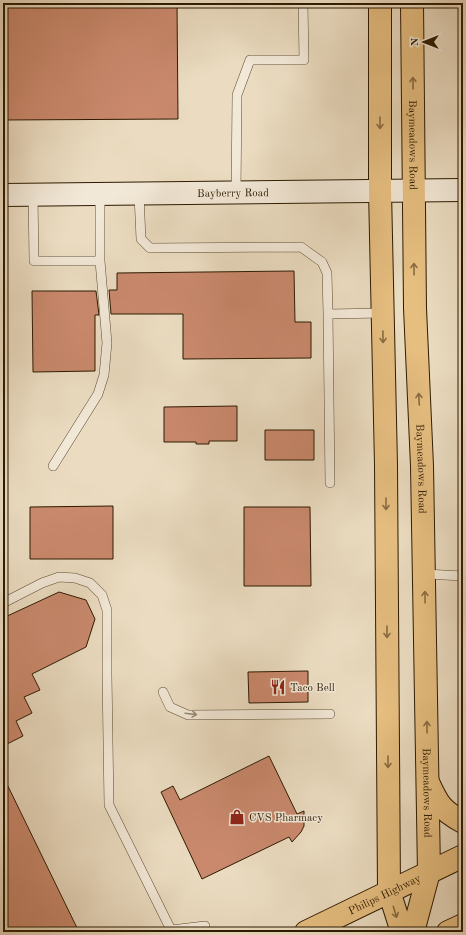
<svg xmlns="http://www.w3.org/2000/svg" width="466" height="935" viewBox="0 0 466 935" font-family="'Old Standard TT',serif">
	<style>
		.building { fill: #ca896d; stroke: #2d1a00 }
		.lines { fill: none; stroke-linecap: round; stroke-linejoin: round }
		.lane-casing { stroke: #5c4a30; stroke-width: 10 }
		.secondary-casing { stroke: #2d1a00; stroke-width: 24 }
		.primary-casing { stroke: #2d1a00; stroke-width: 24 }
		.lane { stroke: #f2e8d7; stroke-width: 9 }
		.secondary { stroke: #f2e8d7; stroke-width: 22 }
		.primary { stroke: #e6be80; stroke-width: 22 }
		.oneway { stroke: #8a6c40 }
		.oneway2 { stroke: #998b76 }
		.labels { text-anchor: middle; stroke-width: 3; stroke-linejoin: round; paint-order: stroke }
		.street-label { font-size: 11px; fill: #2d1a00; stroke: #f2e8d7 }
		.poi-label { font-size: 11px; fill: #2d1a00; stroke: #f2e8d7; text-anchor: start }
	</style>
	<rect width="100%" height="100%" fill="#ebdcc1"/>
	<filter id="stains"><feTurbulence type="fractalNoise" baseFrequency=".005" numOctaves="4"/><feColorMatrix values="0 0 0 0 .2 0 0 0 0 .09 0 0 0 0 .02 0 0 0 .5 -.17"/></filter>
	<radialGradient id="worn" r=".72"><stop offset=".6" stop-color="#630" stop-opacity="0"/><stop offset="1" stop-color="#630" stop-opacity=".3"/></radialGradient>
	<path class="building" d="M3,3H177L178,119L3,120Z
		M294,271L295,322H311V358L183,359V314H111L109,290H117V273Z
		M32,291H96L99,315H95V371L33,372Z
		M237,406V441H209V444H196V442H164V407Z
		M265,430H314V460H265Z
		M113,506V559H30V507Z
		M244,507H310L311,586H244Z
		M59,592L86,600L95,619L86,647L32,674L40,690L24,697L32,713L16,721L23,736L3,746V618Z
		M308,671V702L249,703L248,672Z
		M269,756L297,814L304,811V826L301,832L292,842L289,837L202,879L161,792L173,786L180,800Z
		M3,776L79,932H6L3,926Z"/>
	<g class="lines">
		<g class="lane-casing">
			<path id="lane" d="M236,194L237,95L250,60H304L303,3
				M33,195L34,261H100V194
				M139,195L141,239L150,248L301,247L322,262L327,273L328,314
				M53,466L98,394L104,375L107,343L100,261
				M330,483L328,314L383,313
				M425,574L463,576
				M3,603L42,583L59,577L75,578L90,583L102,595L107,610V675L109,805L171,930
				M163,692L170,707L188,715L330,714
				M168,932L171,930L205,926"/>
		</g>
		<g class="secondary-casing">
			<g id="secondary">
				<path id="s1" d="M3,195L463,190"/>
			</g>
		</g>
		<g class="primary-casing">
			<g id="primary">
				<path d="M380,3V191L386,465L389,891L402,932"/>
				<path id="s2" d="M412,3L415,308L422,466L429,872L413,932"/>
				<path d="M428,782C438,804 441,810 463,822"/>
				<path id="s3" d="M306,932L463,856"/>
				<path d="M448,932L463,925"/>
			</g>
		</g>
		<use href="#lane" class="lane"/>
		<use href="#secondary" class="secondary"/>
		<use href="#primary" class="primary"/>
	</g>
	<defs><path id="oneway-shaft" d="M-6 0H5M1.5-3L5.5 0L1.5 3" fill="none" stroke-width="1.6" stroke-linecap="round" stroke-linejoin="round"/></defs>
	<g class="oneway">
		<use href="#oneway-shaft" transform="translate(413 83) rotate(-91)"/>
		<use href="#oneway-shaft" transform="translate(380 123) rotate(90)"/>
		<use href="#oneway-shaft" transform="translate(414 269) rotate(-91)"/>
		<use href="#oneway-shaft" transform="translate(383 337) rotate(89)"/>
		<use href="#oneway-shaft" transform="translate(419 399) rotate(-93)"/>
		<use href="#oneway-shaft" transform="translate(386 504) rotate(90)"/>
		<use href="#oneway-shaft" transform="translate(425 597) rotate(-91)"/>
		<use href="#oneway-shaft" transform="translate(387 632) rotate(90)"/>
		<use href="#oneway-shaft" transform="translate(427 727) rotate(-91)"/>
		<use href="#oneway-shaft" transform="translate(388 762) rotate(90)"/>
		<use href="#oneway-shaft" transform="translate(395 912) rotate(73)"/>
	</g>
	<use class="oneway2" href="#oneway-shaft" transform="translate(191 714) rotate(7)"/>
	<defs>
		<g id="restaurant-bare" transform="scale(1.2)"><path d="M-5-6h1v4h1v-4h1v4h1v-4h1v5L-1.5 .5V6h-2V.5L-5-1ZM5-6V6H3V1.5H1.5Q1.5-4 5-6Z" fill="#8f2418" stroke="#f2e8d7" stroke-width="2.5" paint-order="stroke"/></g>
		<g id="shop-bare" transform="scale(1.2)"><path d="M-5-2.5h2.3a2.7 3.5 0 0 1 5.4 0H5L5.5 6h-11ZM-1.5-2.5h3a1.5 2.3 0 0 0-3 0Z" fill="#8f2418" stroke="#f2e8d7" stroke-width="2.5" paint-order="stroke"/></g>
	</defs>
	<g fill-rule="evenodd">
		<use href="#restaurant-bare" x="278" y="687"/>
		<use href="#shop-bare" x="237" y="817"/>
	</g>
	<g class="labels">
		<g class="street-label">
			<text dy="4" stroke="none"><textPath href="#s2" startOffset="142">Baymeadows Road</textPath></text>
			<text dy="4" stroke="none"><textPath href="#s1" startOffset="230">Bayberry Road</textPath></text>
			<text dy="4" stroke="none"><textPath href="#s2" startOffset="466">Baymeadows Road</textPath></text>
			<text dy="4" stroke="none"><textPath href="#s2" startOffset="790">Baymeadows Road</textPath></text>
			<text dy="4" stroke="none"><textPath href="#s3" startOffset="87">Philips Highway</textPath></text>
		</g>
		<g class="poi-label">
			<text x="290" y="691">Taco Bell</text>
			<text x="249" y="821">CVS Pharmacy</text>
		</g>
	</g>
	<rect width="466" height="935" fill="none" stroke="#ebdcc1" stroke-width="16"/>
	<rect x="4" y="4" width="458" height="927" fill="none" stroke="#2d1a00" stroke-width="2"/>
	<rect x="8" y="8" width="450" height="919" fill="none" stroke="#2d1a00"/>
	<g transform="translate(424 42) rotate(270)" stroke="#f2e8d7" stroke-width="3" paint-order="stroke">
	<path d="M0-3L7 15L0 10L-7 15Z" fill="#2d1a00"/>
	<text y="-6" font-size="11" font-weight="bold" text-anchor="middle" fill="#2d1a00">N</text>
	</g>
	<rect width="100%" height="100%" filter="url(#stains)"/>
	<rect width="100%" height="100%" fill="url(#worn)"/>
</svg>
